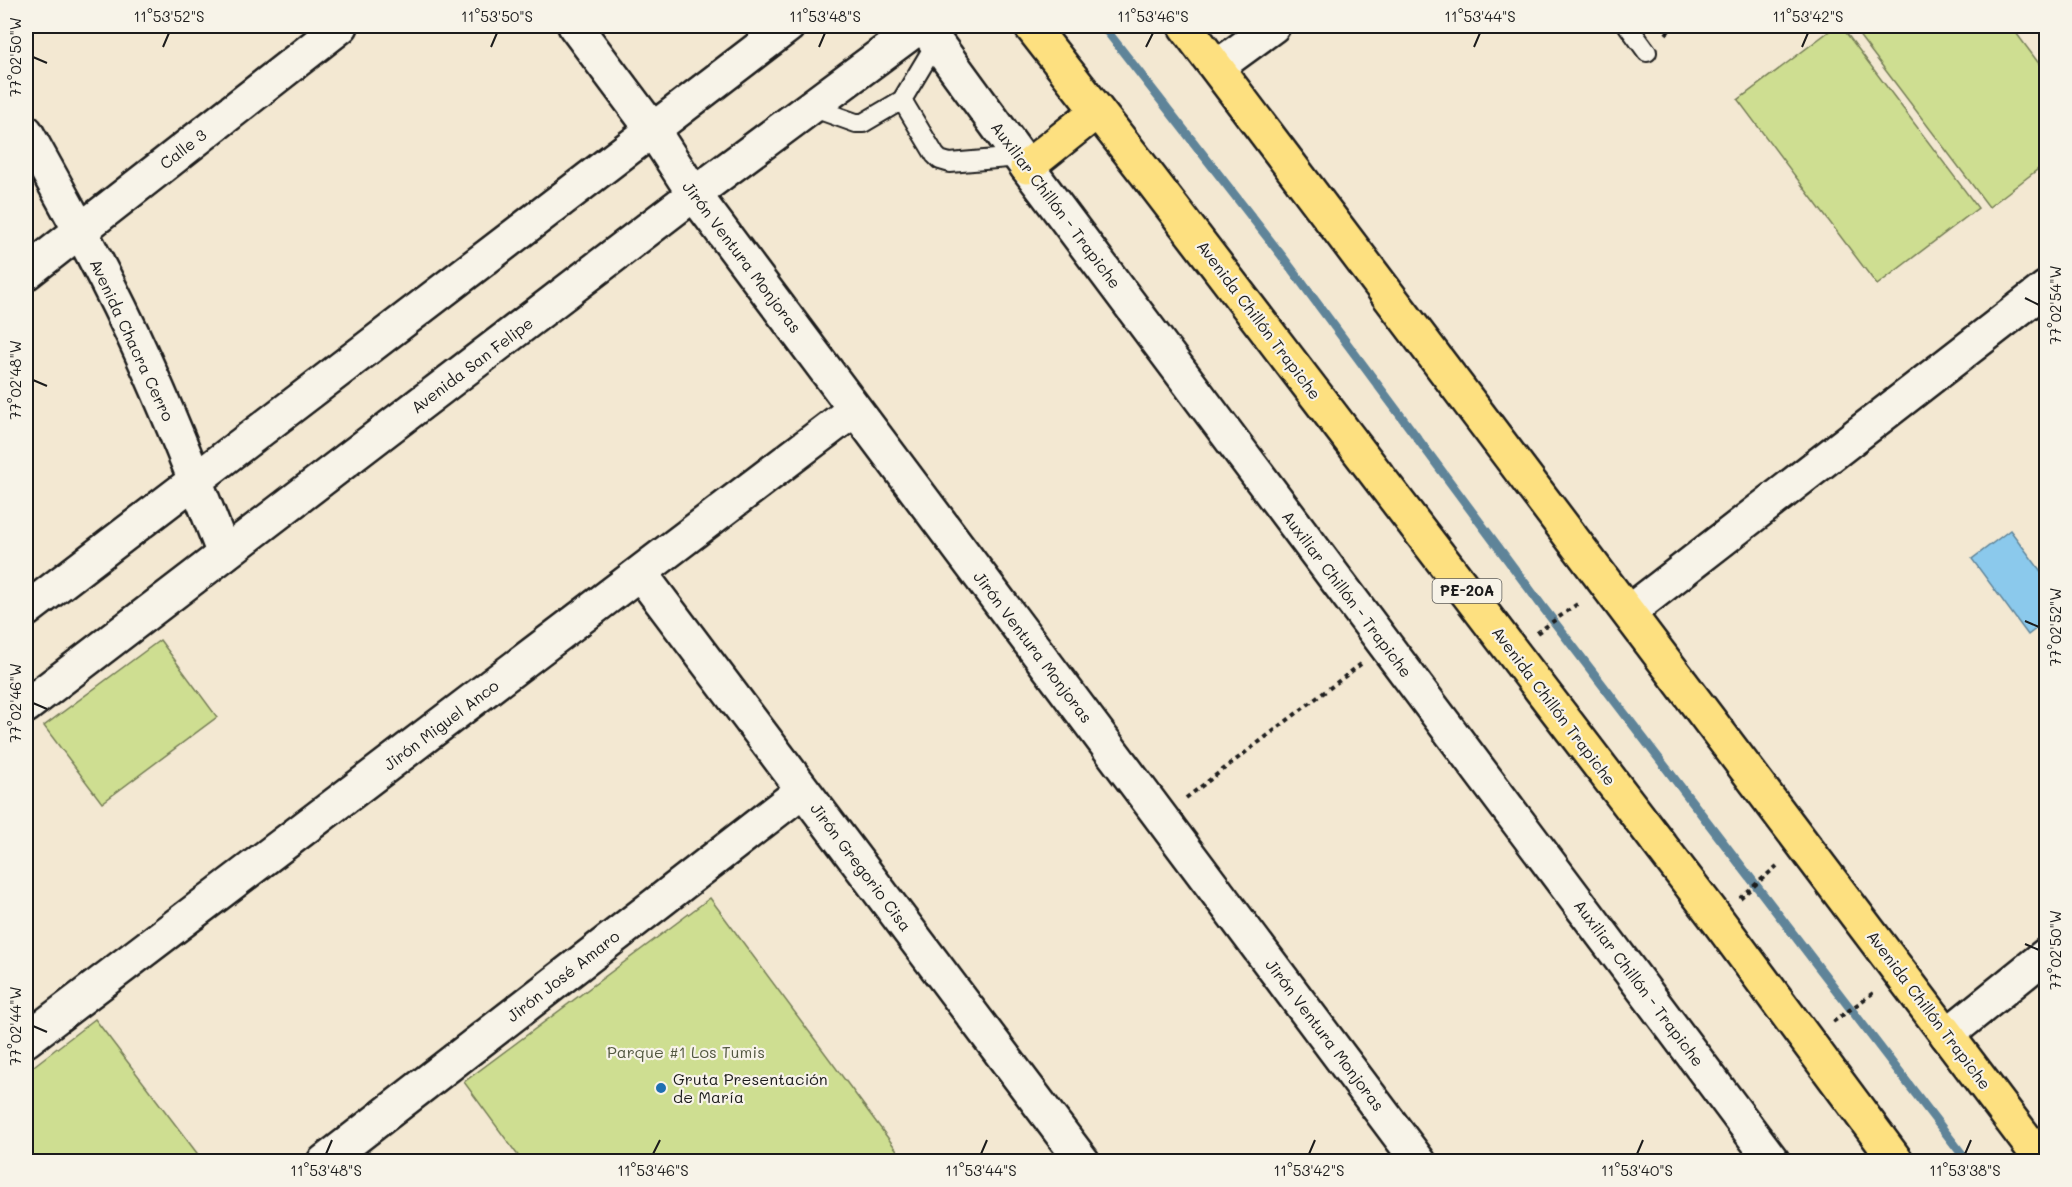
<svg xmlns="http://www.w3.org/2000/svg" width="2072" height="1187" viewBox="0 0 2072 1187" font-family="Mali,sans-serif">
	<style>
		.green { fill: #cede91; stroke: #757d56; stroke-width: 1.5 }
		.water { fill: #8bc9ec; stroke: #5f8499; stroke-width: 1.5 }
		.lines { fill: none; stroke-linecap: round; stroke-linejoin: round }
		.stream { stroke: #5f8499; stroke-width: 9 }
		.service-casing { stroke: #1c1c1c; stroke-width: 22 }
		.minor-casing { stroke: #1c1c1c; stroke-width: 38 }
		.secondary-casing { stroke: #1c1c1c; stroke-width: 38 }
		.primary-casing { stroke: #1c1c1c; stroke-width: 38 }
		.path { stroke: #1c1c1c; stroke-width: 4; stroke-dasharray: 4.5 4.5; stroke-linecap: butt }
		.service { stroke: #f7f3e8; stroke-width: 18 }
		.minor { stroke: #f7f3e8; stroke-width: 33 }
		.secondary { stroke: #f7f3e8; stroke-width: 33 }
		.primary { stroke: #fde080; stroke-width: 33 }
		.ticks { fill: none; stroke: #1c1c1c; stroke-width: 2 }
		.poi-dot { fill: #1f6fb2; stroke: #f7f3e8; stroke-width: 2 }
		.labels { text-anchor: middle; stroke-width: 4.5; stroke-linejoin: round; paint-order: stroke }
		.shield { fill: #f7f3e8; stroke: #5e5c59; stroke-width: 1.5 }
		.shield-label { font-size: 15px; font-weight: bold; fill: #1c1c1c }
		.street-label { font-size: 16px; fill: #1c1c1c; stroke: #f7f3e8 }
		.park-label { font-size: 16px; fill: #51563f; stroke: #f7f3e8 }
		.poi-label { font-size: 16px; fill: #1c1c1c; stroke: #f7f3e8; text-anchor: start }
		.neatline { fill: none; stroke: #1c1c1c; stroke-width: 2 }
		.ticks-label { font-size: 15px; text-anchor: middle; fill: #1c1c1c }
	</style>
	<rect width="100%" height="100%" fill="#f3e8d2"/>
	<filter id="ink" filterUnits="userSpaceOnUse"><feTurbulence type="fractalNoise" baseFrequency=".0167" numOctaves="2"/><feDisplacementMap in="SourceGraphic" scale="12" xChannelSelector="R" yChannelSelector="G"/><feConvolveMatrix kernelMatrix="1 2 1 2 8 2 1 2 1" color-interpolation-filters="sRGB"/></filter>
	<g filter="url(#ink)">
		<path class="green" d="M1836,26H1841L1978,208L1877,285L1738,100Z
			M1852,26H2011L2046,73V163L1989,207Z
			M160,640L217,717L102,803L44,726Z
			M710,898L905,1161H522L464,1082Z
			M95,1019L203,1161H26V1072Z"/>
		<path class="water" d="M2010,530L2046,578V621L2028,635L1972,559Z"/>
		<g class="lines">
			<path class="stream" d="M1103,26L1282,256L1542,606L1968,1162"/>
			<g class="service-casing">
				<path id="service" d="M1628,26L1647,52
					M936,43L902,100L935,155L940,160L950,163L1019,157
					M811,107L856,123H863L902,100"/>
			</g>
			<g class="minor-casing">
				<path id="minor" d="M575,26L652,129L694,194L1419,1162
					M924,26L1027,167L1773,1162
					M1217,67L1273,26
					M26,132C67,206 109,281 144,359C173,423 199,489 224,554
					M26,273L341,26
					M640,573L1083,1162
					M1629,612L2046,288
					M1947,1035L2046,955
					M26,1040L855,409
					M324,1162L803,790"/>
			</g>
			<g class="secondary-casing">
				<path id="secondary" d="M26,610L788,26
					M26,706L694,194L920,26"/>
			</g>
			<g class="primary-casing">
				<path id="primary" d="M1031,26L1146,173L1716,918L1897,1162
					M1185,26L2043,1162
					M1027,167L1097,111"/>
			</g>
			<path class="path" d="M1666,34L1673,26
				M1537,633L1580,602
				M1186,798L1361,664
				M1740,898L1777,866
				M1833,1022L1873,993"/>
			<use href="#service" class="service"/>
			<use href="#minor" class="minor"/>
			<use href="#secondary" class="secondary"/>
			<use href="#primary" class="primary"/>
		</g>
	</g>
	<path class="ticks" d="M163,47L169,33M491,47L497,33M819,47L825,33M1146,47L1153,33M1474,47L1480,33M1802,47L1808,33M33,57L47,63M2025,298L2039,305M33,380L47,386M2025,621L2039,627M33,703L47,709M2025,944L2039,950M33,1026L47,1032M326,1154L332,1140M653,1154L660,1140M981,1154L987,1140M1309,1154L1315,1140M1637,1154L1643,1140M1965,1154L1971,1140"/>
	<circle class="poi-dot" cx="661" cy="1088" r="6"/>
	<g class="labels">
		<rect class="shield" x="1432.5" y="579" width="69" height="24" rx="4.5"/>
		<g class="shield-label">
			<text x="1467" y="596">PE-20A</text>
		</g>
		<g class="street-label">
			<text transform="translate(183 149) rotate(-38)" y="6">Calle 3</text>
			<text transform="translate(1056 205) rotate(53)" y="6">Auxiliar Chillón - Trapiche</text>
			<text transform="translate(742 257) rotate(53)" y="6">Jirón Ventura Monjoras</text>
			<text transform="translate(1259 320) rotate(53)" y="6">Avenida Chillón Trapiche</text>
			<text transform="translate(132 340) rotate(65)" y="6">Avenida Chacra Cerro</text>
			<text transform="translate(472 365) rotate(-37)" y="6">Avenida San Felipe</text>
			<text transform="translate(1347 594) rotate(53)" y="6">Auxiliar Chillón - Trapiche</text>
			<text transform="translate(1033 647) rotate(53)" y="6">Jirón Ventura Monjoras</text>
			<text transform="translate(1554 706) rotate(53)" y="6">Avenida Chillón Trapiche</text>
			<text transform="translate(441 725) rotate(-37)" y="6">Jirón Miguel Anco</text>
			<text transform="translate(861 867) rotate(53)" y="6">Jirón Gregorio Cisa</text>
			<text transform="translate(563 976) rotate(-38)" y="6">Jirón José Amaro</text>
			<text transform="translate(1639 983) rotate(53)" y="6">Auxiliar Chillón - Trapiche</text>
			<text transform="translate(1929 1010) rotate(53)" y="6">Avenida Chillón Trapiche</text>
			<text transform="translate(1325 1035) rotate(53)" y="6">Jirón Ventura Monjoras</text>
		</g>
		<g class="park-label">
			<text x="686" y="1058">Parque #1 Los Tumis</text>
		</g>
		<g class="poi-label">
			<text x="673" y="1085">Gruta Presentación<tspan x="673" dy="18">de María</tspan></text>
		</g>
	</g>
	<rect width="2072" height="1187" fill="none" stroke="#f7f3e8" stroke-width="66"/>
	<rect x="33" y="33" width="2006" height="1121" class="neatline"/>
	<g class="ticks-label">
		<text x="169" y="22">11°53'52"S</text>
		<text x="497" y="22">11°53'50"S</text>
		<text x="825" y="22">11°53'48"S</text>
		<text x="1153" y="22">11°53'46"S</text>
		<text x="1480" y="22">11°53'44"S</text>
		<text x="1808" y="22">11°53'42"S</text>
		<text transform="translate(16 57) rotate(-90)" y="5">77°02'50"W</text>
		<text transform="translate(2056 305) rotate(-90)" y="5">77°02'54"W</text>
		<text transform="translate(16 380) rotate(-90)" y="5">77°02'48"W</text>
		<text transform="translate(2056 627) rotate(-90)" y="5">77°02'52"W</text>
		<text transform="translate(16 703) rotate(-90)" y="5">77°02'46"W</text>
		<text transform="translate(2056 950) rotate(-90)" y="5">77°02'50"W</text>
		<text transform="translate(16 1026) rotate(-90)" y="5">77°02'44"W</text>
		<text x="326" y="1176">11°53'48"S</text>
		<text x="653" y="1176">11°53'46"S</text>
		<text x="981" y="1176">11°53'44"S</text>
		<text x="1309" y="1176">11°53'42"S</text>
		<text x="1637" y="1176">11°53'40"S</text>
		<text x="1965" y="1176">11°53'38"S</text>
	</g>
</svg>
